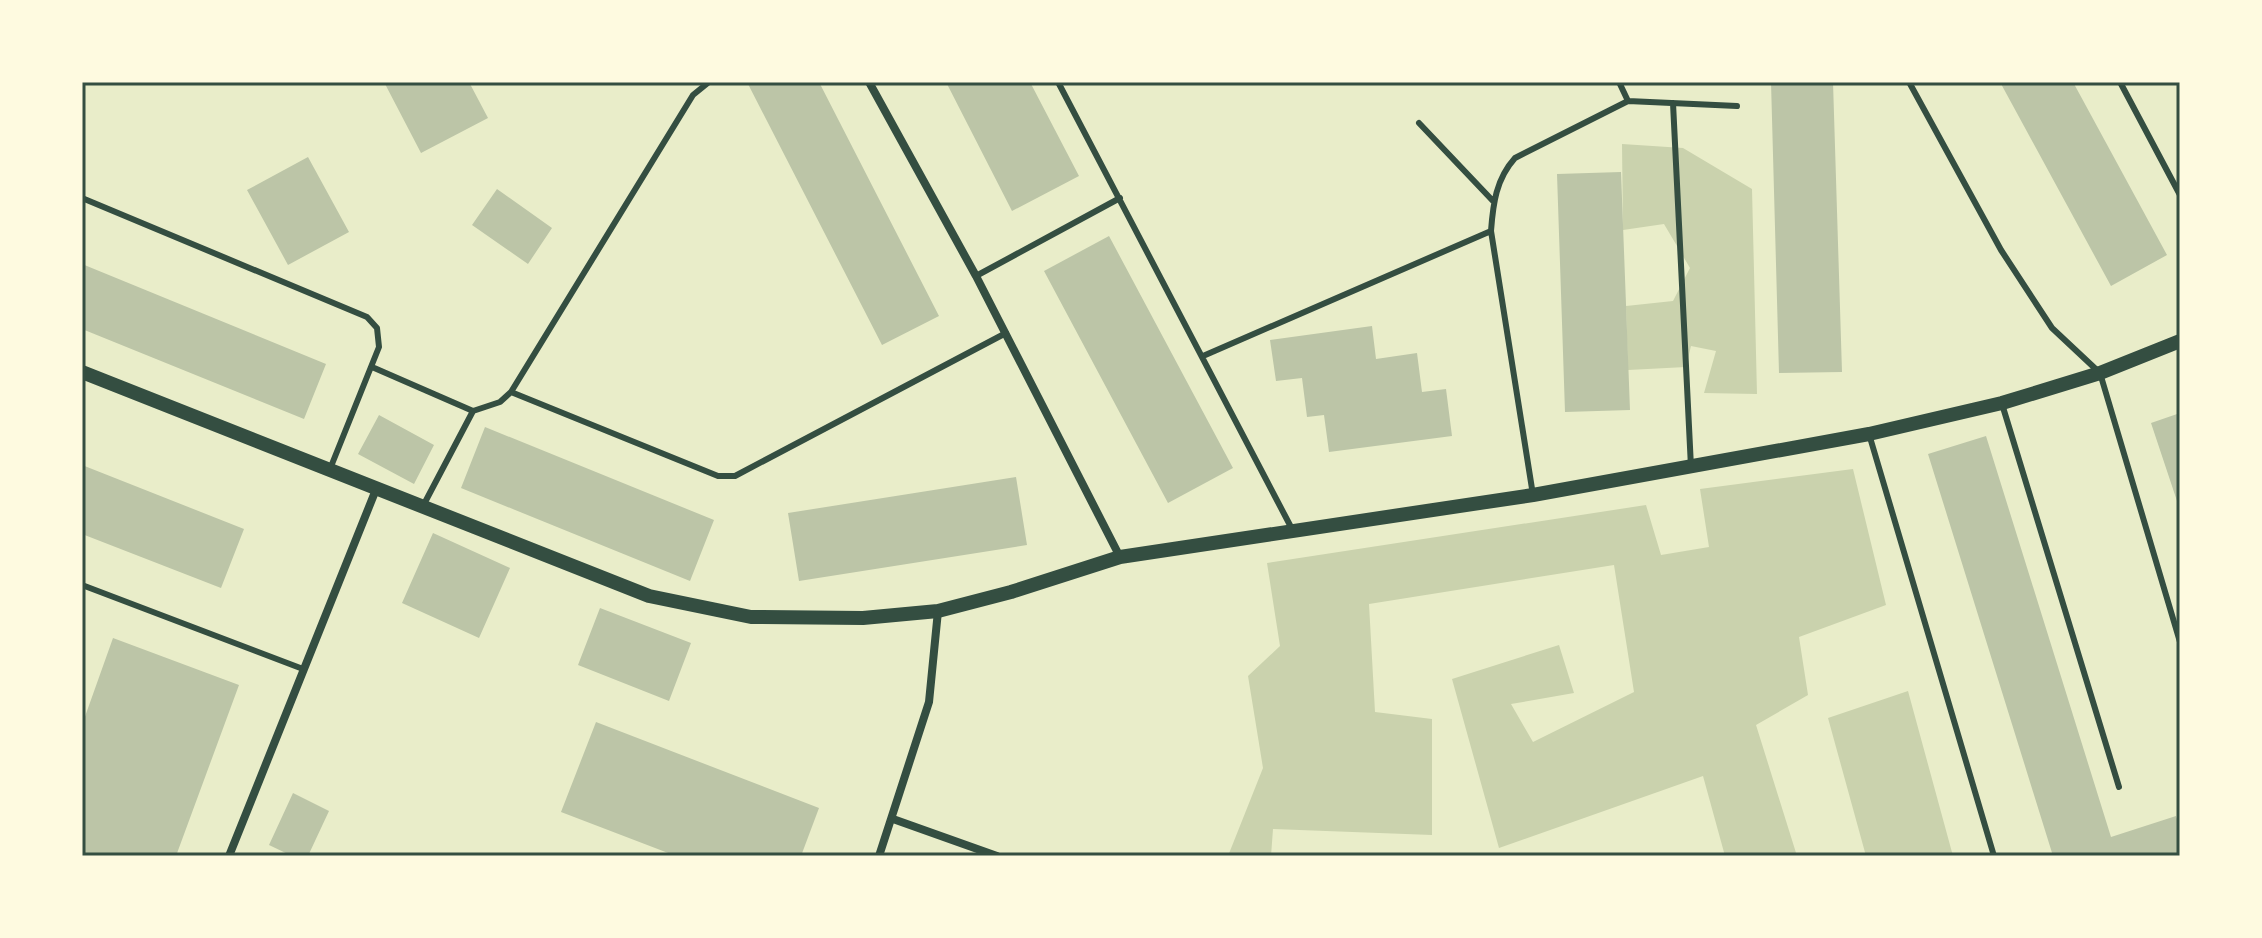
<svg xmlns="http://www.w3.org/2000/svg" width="2262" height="938" viewBox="0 0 2262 938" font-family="'DM Sans',sans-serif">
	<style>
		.green { fill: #cad2ad }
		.building { fill: #bcc5a7 }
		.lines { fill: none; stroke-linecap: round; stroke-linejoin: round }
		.service { stroke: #344e41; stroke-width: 6 }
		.minor { stroke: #344e41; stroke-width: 8 }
		.tertiary { stroke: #344e41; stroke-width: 14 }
		.neatline { fill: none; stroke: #344e41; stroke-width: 3 }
	</style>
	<rect width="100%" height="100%" fill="#e9edc9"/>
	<path class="green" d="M1622,144L1683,148L1752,189L1757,394L1704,393L1716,351L1691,346L1686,367L1628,370L1626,306L1673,301L1690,268L1664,224L1623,230Z
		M1853,469L1886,605L1799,637L1808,695L1756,725L1797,856H1725L1703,776L1499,848L1452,679L1559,645L1574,693L1511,704L1533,742L1634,692L1614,565L1369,604L1375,712L1432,719V835L1273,829L1271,856H1228L1263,768L1248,676L1280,646L1267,563L1646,505L1661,555L1709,547L1700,489Z
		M1908,691L1953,856H1866L1828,718Z"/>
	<path class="building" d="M384,82H469L488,118L421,153Z
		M752,82H819L939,316L882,345L748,84Z
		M946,82H1030L1079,176L1012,211Z
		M1771,82H1833L1842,372L1779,373Z
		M2000,82H2073L2167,255L2111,286Z
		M308,157L349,232L288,265L247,190Z
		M1621,172L1630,410L1565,412L1557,174Z
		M497,189L552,228L528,264L472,225Z
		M1109,236L1233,468L1168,503L1044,271Z
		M82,264L326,364L304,419L82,329Z
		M1372,326L1376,359L1417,353L1422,392L1446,389L1452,436L1329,452L1324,415L1307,417L1302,378L1276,381L1270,340Z
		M2180,413V507H2179L2151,423Z
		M379,415L434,445L414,484L358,454Z
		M485,427L714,520L690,581L461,488Z
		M1986,436L2111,837L2176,816L2180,828V856H2053L1928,454Z
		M82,465L244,529L221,588L82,534Z
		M1016,477L1027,545L799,581L788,513Z
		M433,533L510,568L479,638L402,603Z
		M600,608L691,643L669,701L578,665Z
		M113,638L239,685L176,856H82V725Z
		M596,722L819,808L801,856H676L561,812Z
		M293,793L329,811L308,856H292L269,845Z"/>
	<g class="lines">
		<path class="service" d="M1058,82L1292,529
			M1619,82L1628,101
			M1909,82L2001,250L2052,328L2100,373L2180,642
			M2120,82L2180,195
			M1673,103L1691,467
			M1419,123L1493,201
			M82,198L367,317L377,328L379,347L330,469
			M1491,231L1533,495
			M976,276L1120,198
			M1203,356L1491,231C1493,204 1496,179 1515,158L1628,101L1737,106
			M372,367L473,411
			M511,392L718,476H735L1006,333
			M2002,404L2119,787
			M1869,434L1994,856
			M423,506L473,411L500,402L511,392L693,95L709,82
			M82,585L303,669"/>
		<path class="minor" d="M869,82L976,276L1120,557
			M893,819L997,856
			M229,856L377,487
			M879,856L929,702L938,611"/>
		<path class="tertiary" d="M82,372L649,596L751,617L863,618L938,611L1011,592L1120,557L1533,495L1869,434L2002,403L2100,373L2180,341"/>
	</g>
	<rect width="2262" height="938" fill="none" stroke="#fefae0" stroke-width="168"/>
	<rect x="84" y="84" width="2094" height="770" class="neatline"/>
</svg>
